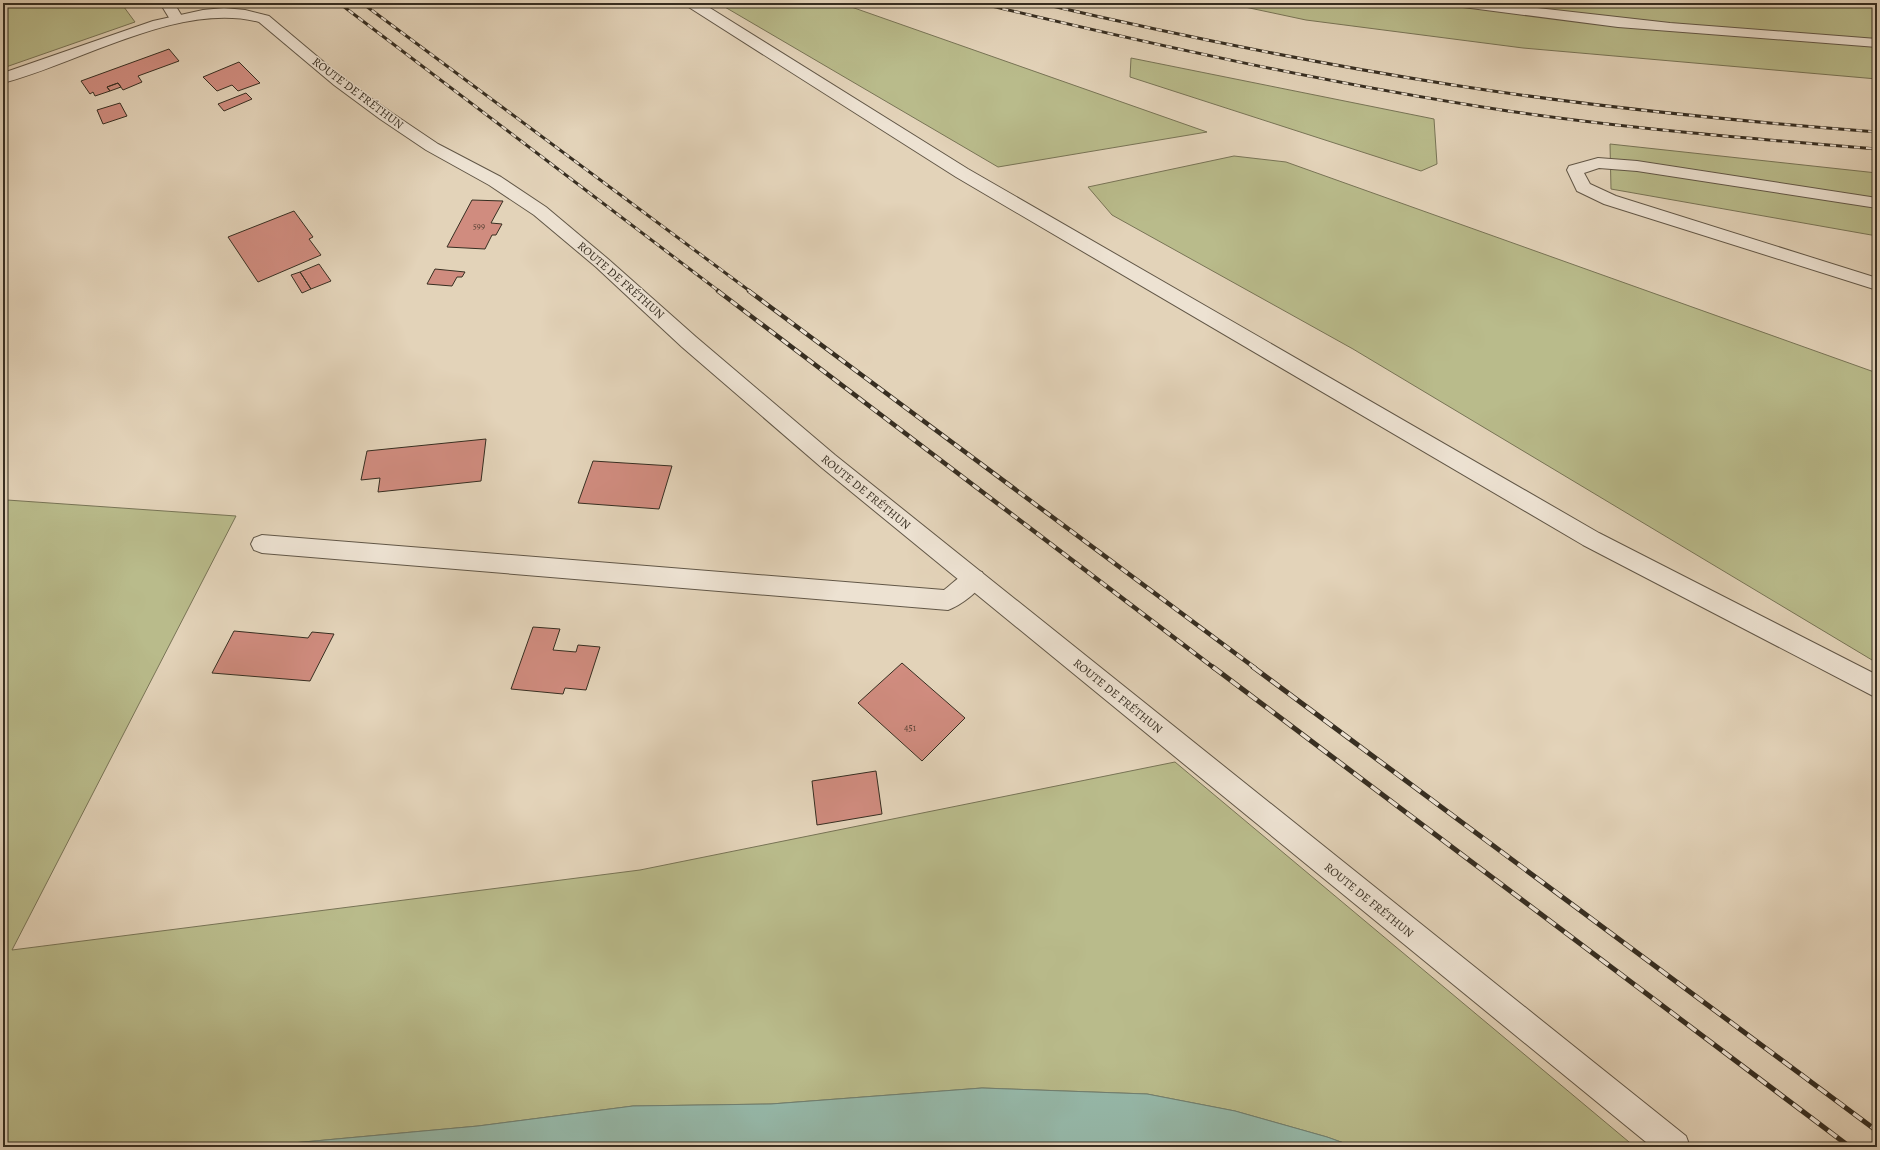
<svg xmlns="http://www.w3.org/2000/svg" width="1880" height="1150" viewBox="0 0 1880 1150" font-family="Alegreya,serif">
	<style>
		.green { fill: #b9bb8b; stroke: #787456 }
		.water { fill: #96b9aa; stroke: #708173 }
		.building { fill: #d08c7f; stroke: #372e21 }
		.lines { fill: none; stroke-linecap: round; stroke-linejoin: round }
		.service-casing { stroke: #625747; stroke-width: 2 }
		.minor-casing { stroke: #625747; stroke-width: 2 }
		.tertiary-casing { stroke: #625747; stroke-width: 2 }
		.service { fill: #ede2d2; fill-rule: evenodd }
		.minor { fill: #ede2d2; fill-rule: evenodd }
		.tertiary { fill: #ede2d2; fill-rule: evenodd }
		.rail-far2-casing { stroke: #372e21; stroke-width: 3 }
		.rail-far1-casing { stroke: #372e21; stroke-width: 4.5 }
		.rail-casing { stroke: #372e21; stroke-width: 5 }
		.rail-far2 { stroke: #ede2d2; stroke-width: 2; stroke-dasharray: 6; stroke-linecap: butt }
		.rail-far1 { stroke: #ede2d2; stroke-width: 3; stroke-dasharray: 8; stroke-linecap: butt }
		.rail { stroke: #ede2d2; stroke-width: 3.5; stroke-dasharray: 11; stroke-linecap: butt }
		.labels { text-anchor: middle; stroke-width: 3; stroke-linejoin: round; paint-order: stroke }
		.far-number-label { font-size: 9px; fill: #5d4638 }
		.number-label { font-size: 10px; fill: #5d4638 }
		.street-label { font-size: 12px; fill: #372e21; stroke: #ede2d2 }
	</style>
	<rect width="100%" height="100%" fill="#e3d3b9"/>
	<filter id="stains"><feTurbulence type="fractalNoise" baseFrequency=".005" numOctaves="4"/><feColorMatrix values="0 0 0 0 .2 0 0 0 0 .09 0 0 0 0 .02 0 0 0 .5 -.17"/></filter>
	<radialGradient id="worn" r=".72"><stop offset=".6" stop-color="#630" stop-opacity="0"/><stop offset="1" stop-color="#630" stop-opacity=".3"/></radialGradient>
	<path class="green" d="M3,3H121L135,22L3,68Z
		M718,3H840L1207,132L998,167Z
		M1226,3H1877V79L1523,48L1306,20Z
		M1131,58L1434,119L1437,164L1421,171L1130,77Z
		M1610,144L1877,173V236L1611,189Z
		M1234,156L1286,162L1877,373V663L1353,349L1112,215L1088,187Z
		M7,500L236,516L12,950L640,870L1175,762L1635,1147H1355L1327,1137L1235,1111L1147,1094L982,1088L771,1104L633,1106L478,1126L249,1147H3V507Z"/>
	<path class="water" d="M982,1088L1147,1094L1235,1111L1327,1137L1355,1147H249L478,1126L633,1106L771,1104Z"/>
	<path class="building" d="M169,49L179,61L138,76L142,82L123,90L118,83L107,87L110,91L95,96L93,92L90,94L81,81Z
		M239,62L260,83L238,91L232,85L217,91L203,77Z
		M118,83L121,87L110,91L107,87Z
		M246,93L252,99L224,111L218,104Z
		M120,103L127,116L103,124L97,110Z
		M472,200L503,201L491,223L502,224L496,235H492L485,249L447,247Z
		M294,211L313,237L309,239L321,255L258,282L228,237Z
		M319,264L331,281L311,289L300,272Z
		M435,269L465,272L462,277H457L452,286L427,284Z
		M300,272L311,289L302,293L291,275Z
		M486,439L481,481L378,492L380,478L361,480L367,451Z
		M593,461L672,466L659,509L578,503Z
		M533,627L560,629L553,650L576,652L578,645L600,647L586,690L565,688L563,694L511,689Z
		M234,631L308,638L312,632L334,634L310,681L212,673Z
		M902,663L965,718L922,761L858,703Z
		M876,771L882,814L817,825L812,781Z"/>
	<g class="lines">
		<g class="service-casing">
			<path id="service" d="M160,3H174L183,18L181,21H171Z
				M685,3H702L968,169L1599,533L1877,675V698L1583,545L956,177L687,6Z
				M1456,3H1493L1670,23L1877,39V47L1618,27L1463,7L1458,6Z
				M1598,158L1637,161L1877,198V208L1637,171L1599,168L1584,173L1590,184L1616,196L1877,278V290L1604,204L1577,191L1567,170L1569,166Z"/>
		</g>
		<g class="minor-casing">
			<path id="minor" d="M262,535L944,590C956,581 966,567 982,572L985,579C979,592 961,605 948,610L262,553L254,550L251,544L254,538Z"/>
		</g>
		<g class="tertiary-casing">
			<path id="tertiary" d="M224,8L245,10L269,16L344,79L392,113L438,144L501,177L546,207L608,259L696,337L835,455L1686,1136L1690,1147H1652L821,467L682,347L596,267L534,215L489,185L426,150L380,119L334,85L259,22C180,1 80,63 3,83V73L153,21L203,10Z"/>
		</g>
		<use href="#service" class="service"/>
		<use href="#minor" class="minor"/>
		<use href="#tertiary" class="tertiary"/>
		<g class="rail-far2-casing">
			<path id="rail-far2" d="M339,3L720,292
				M362,3L751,292
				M979,3C1154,45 1330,84 1508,111C1630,129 1754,139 1877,149
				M1039,3C1176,35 1314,63 1453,85C1594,107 1735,121 1877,132"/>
		</g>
		<g class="rail-far1-casing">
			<path id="rail-far1" d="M718,291L1214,668
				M749,291L1255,668"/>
		</g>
		<g class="rail-casing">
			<path id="rail" d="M1213,667L1850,1147
				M1253,667L1877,1131"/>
		</g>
		<use href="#rail-far2" class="rail-far2"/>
		<use href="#rail-far1" class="rail-far1"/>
		<use href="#rail" class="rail"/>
	</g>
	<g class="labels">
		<g class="far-number-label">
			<text x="479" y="229">599</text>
		</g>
		<g class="number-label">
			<text x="910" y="731">451</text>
		</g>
		<g class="street-label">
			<text transform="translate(358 93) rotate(37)" y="4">ROUTE DE FRÉTHUN</text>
			<text transform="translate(621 280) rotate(41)" y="4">ROUTE DE FRÉTHUN</text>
			<text transform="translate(866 492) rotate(39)" y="4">ROUTE DE FRÉTHUN</text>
			<text transform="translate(1118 696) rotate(39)" y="4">ROUTE DE FRÉTHUN</text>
			<text transform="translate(1369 900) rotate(39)" y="4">ROUTE DE FRÉTHUN</text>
		</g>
	</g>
	<rect width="1880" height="1150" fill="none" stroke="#e3d3b9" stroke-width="16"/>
	<rect x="4" y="4" width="1872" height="1142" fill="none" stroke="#372e21" stroke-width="2"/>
	<rect x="8" y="8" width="1864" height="1134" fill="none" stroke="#372e21"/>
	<rect width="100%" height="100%" filter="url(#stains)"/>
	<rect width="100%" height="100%" fill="url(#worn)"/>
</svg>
